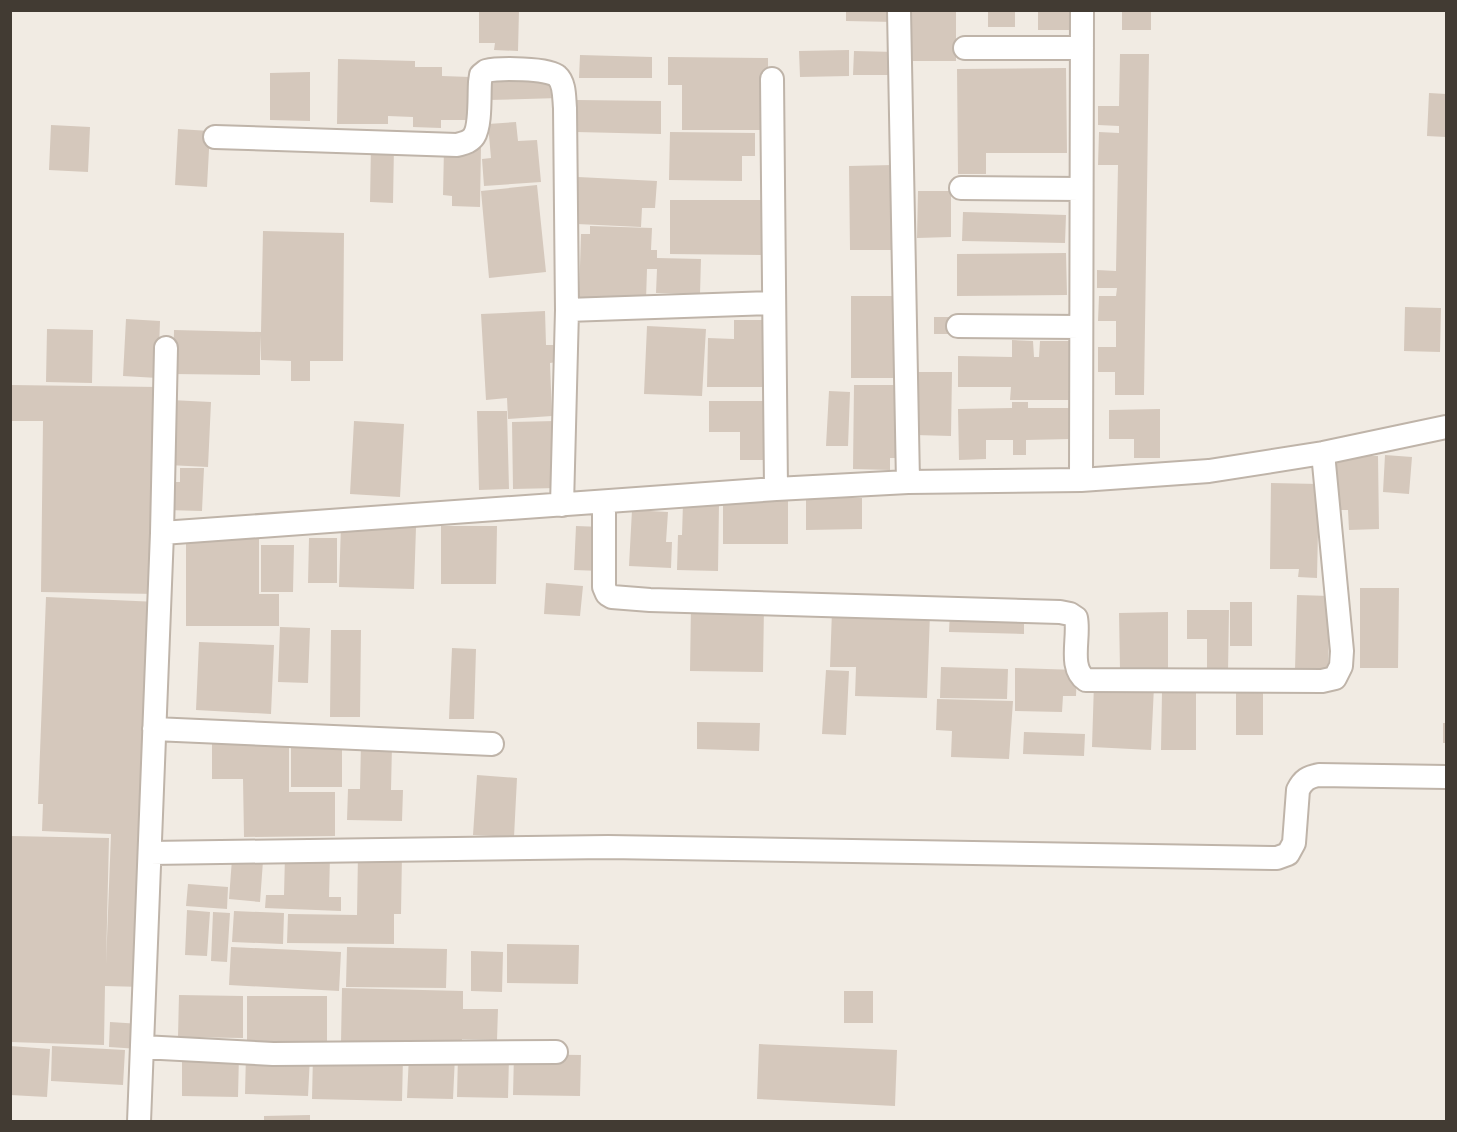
<svg xmlns="http://www.w3.org/2000/svg" width="1457" height="1132" viewBox="0 0 1457 1132" font-family="'Open Sans',sans-serif">
	<style>
		.building { fill: #d5c8bc }
		.lines { fill: none; stroke-linecap: round; stroke-linejoin: round }
		.minor-casing { stroke: #bfb4a9; stroke-width: 26 }
		.minor { stroke: #fff; stroke-width: 22 }
	</style>
	<rect width="100%" height="100%" fill="#f1ebe3"/>
	<path class="building" d="M479,10H519L518,51L494,50L495,43H479Z
		M846,10H894V22L846,21Z
		M912,10H956V61H911Z
		M988,10H1015V27H988Z
		M1038,10H1072V30H1038Z
		M1122,10H1151V30H1122Z
		M849,50V76L800,77L799,51Z
		M854,51L896,52V75H853Z
		M1120,54H1149L1144,395H1115V372H1098V347H1116V321H1098L1099,296H1116L1117,288H1097V270L1116,271L1118,165H1098L1099,132L1119,133V126L1098,125V106H1119Z
		M580,55L652,57V78H579Z
		M668,57L768,58V130H682V85H668Z
		M338,59L415,61V67H442V76L470,77L469,120H441V128L413,127V117L388,116V124H337Z
		M1066,68L1067,153H986V174H958L957,69Z
		M310,72V121L270,120V73Z
		M558,76L559,98L488,100L487,78Z
		M1429,93L1446,94V137L1427,136Z
		M577,100L661,101V134L576,132Z
		M516,122L518,141L537,140L541,182L484,186L482,159L491,158L488,124Z
		M51,125L90,127L88,172L49,170Z
		M178,129L210,131L207,187L175,185Z
		M670,132L755,133V156H742V181L669,180Z
		M371,145H394L393,203L370,202Z
		M453,145L481,146L480,207L452,206V196L443,195L444,148Z
		M893,165L894,250H850L849,166Z
		M578,177L657,181L655,208H642L641,227L577,224Z
		M537,185L546,272L489,278L481,191Z
		M918,191H951V237L917,238Z
		M670,200H763V255L670,254Z
		M963,212L1066,215L1065,243L962,241Z
		M590,226L652,228L651,250H657V258L701,259L700,294L656,293L657,269H647L646,300L579,298L581,234H590Z
		M263,231L344,233L343,361H310V381H291V361L261,360L260,335V375L173,374L174,330L261,332Z
		M1066,253L1067,295L957,296V254Z
		M851,296H897L898,378H851Z
		M1405,307L1441,308L1440,352L1404,351Z
		M545,311L546,345H556L557,362L550,363L552,416L508,419L507,398L486,400L481,314Z
		M934,317H951V334H934Z
		M126,319L160,321L158,378L123,376Z
		M734,320H763V387H707L708,338L734,339Z
		M647,326L706,329L702,396L644,394Z
		M47,329L93,330L92,383L46,382Z
		M1012,340L1033,341L1034,357H1039L1040,341H1072L1071,400H1010L1011,387H958V356L1012,357Z
		M916,372H952L951,436L915,435Z
		M10,385L159,387L156,594L41,592L43,421H10Z
		M854,385H901L900,458H890V470L853,469Z
		M829,391L850,392L848,446H826Z
		M171,400L211,402L208,467L168,465Z
		M709,401H767L766,460H740V432H709Z
		M1012,402H1028V408H1069L1070,439L1026,440V455H1013V440H986V459L959,460L958,409L1012,408Z
		M1160,409V458H1134V439H1109V410Z
		M477,411H507L509,489L479,490Z
		M354,421L404,424L400,497L350,494Z
		M555,421L557,488L513,489L512,422Z
		M1385,455L1412,457L1409,494L1383,492Z
		M1336,456H1378L1379,529L1349,530L1348,510H1337Z
		M180,468H204L202,511L166,510V482H180Z
		M1271,483L1319,484L1317,578L1298,577L1299,569H1270Z
		M723,498H788V544H723Z
		M806,498H862V529L806,530Z
		M683,503L719,504L718,571L677,570L678,535H682Z
		M632,510L668,512L666,542H672L671,568L629,566Z
		M341,525L416,527L414,589L339,587Z
		M441,526H497L496,584H441Z
		M576,526L602,527L601,571L574,570Z
		M186,533H259V594H279V626H186Z
		M309,538H337V583H308Z
		M261,545H294L293,592H261Z
		M546,583L583,586L580,616L544,614Z
		M1360,588H1399L1398,668H1360Z
		M1297,595L1330,596L1328,671L1295,670Z
		M46,597L158,602L143,987L105,986L104,1045L10,1042V836L109,838L106,964L111,834L42,831L43,804H38Z
		M1230,602H1252V646H1230Z
		M691,604L764,605L763,672L690,671Z
		M832,610L930,613L927,698L855,696L856,667H830Z
		M1187,610H1229L1228,672H1207V639H1187Z
		M950,611L1024,613V634L949,632Z
		M1168,612V670H1120L1119,613Z
		M280,627L310,628L308,683L278,682Z
		M331,630H361L360,717H330Z
		M199,642L274,645L271,714L196,710Z
		M452,648L476,649L474,719H449Z
		M941,667L1008,669L1007,699L940,698Z
		M1015,668L1077,670L1076,696H1063L1062,712L1015,711Z
		M826,670L849,671L846,735L822,734Z
		M1094,683L1154,686L1151,750L1092,747Z
		M1236,687H1263V735H1236Z
		M1162,692L1196,693V750H1161Z
		M937,699L1013,701L1009,759L951,757L952,731L936,730Z
		M697,722L760,723L759,751L697,749Z
		M1443,723H1446V743H1443Z
		M1024,732L1085,734L1084,756L1023,754Z
		M212,738H289V792H335V836L244,837L243,779H212Z
		M291,743L342,744V787H291Z
		M361,744L392,745L391,790H403L402,821L347,820L348,789H360Z
		M477,775L517,778L514,837L473,835Z
		M358,853H402L401,914H394V944L287,943L288,914L357,915Z
		M285,855L330,856L329,897H341V911L265,908L266,895H284Z
		M232,859L263,861L260,902L229,899Z
		M188,884L228,887L227,909L186,906Z
		M187,910L210,912L207,956L185,955Z
		M234,911L284,913L283,944L232,942Z
		M213,912L230,913L227,962L211,961Z
		M507,944L579,945L578,984L507,983Z
		M231,947L341,952L339,991L229,985Z
		M347,947L447,949L446,988L346,987Z
		M471,951L503,952L502,992L471,991Z
		M342,988L463,991V1009H498L497,1040L462,1039V1046L341,1043Z
		M844,991H873V1023H844Z
		M179,995L243,996V1038L178,1037Z
		M247,996H327V1042L247,1041Z
		M110,1022L141,1024L139,1049L109,1047Z
		M759,1044L897,1050L895,1106L757,1099Z
		M10,1046L50,1049L47,1097L10,1095Z
		M52,1046L125,1050L123,1085L51,1081Z
		M182,1053L239,1054L238,1097L182,1096Z
		M246,1054L310,1057L308,1096L245,1094Z
		M514,1054L581,1055L580,1096L513,1095Z
		M313,1055L403,1057L402,1101L312,1099Z
		M409,1055L455,1056L453,1099L407,1098Z
		M458,1055L509,1056L508,1098L457,1097Z
		M310,1115V1122H264V1116Z"/>
	<g class="lines">
		<g class="minor-casing">
			<path id="minor" d="M899,10L908,482
				M965,48H1082
				M772,79L776,489
				M215,137L457,145C464,143 470,142 474,136C481,125 479,95 480,82L481,75L486,71C498,68 549,68 557,76C565,83 564,98 565,108L567,310L562,505
				M961,188L1081,189
				M567,310L774,303
				M958,326L1081,327
				M1081,480L1082,10
				M604,502V587L607,594L612,597L650,600L1060,612L1070,614L1076,618C1080,637 1068,668 1086,680L1322,681L1335,678L1341,666L1342,651L1323,453
				M162,533L166,348
				M154,729L492,744
				M150,853L608,847L1277,858L1288,854L1294,843L1298,790C1303,780 1308,777 1319,775L1446,777
				M142,1047L273,1054L556,1052
				M139,1122L162,533L776,489L908,482L1081,480L1209,471L1323,453L1446,427"/>
		</g>
		<use href="#minor" class="minor"/>
	</g>
	<rect width="1457" height="1132" fill="none" stroke="#423b33" stroke-width="24"/>
</svg>
